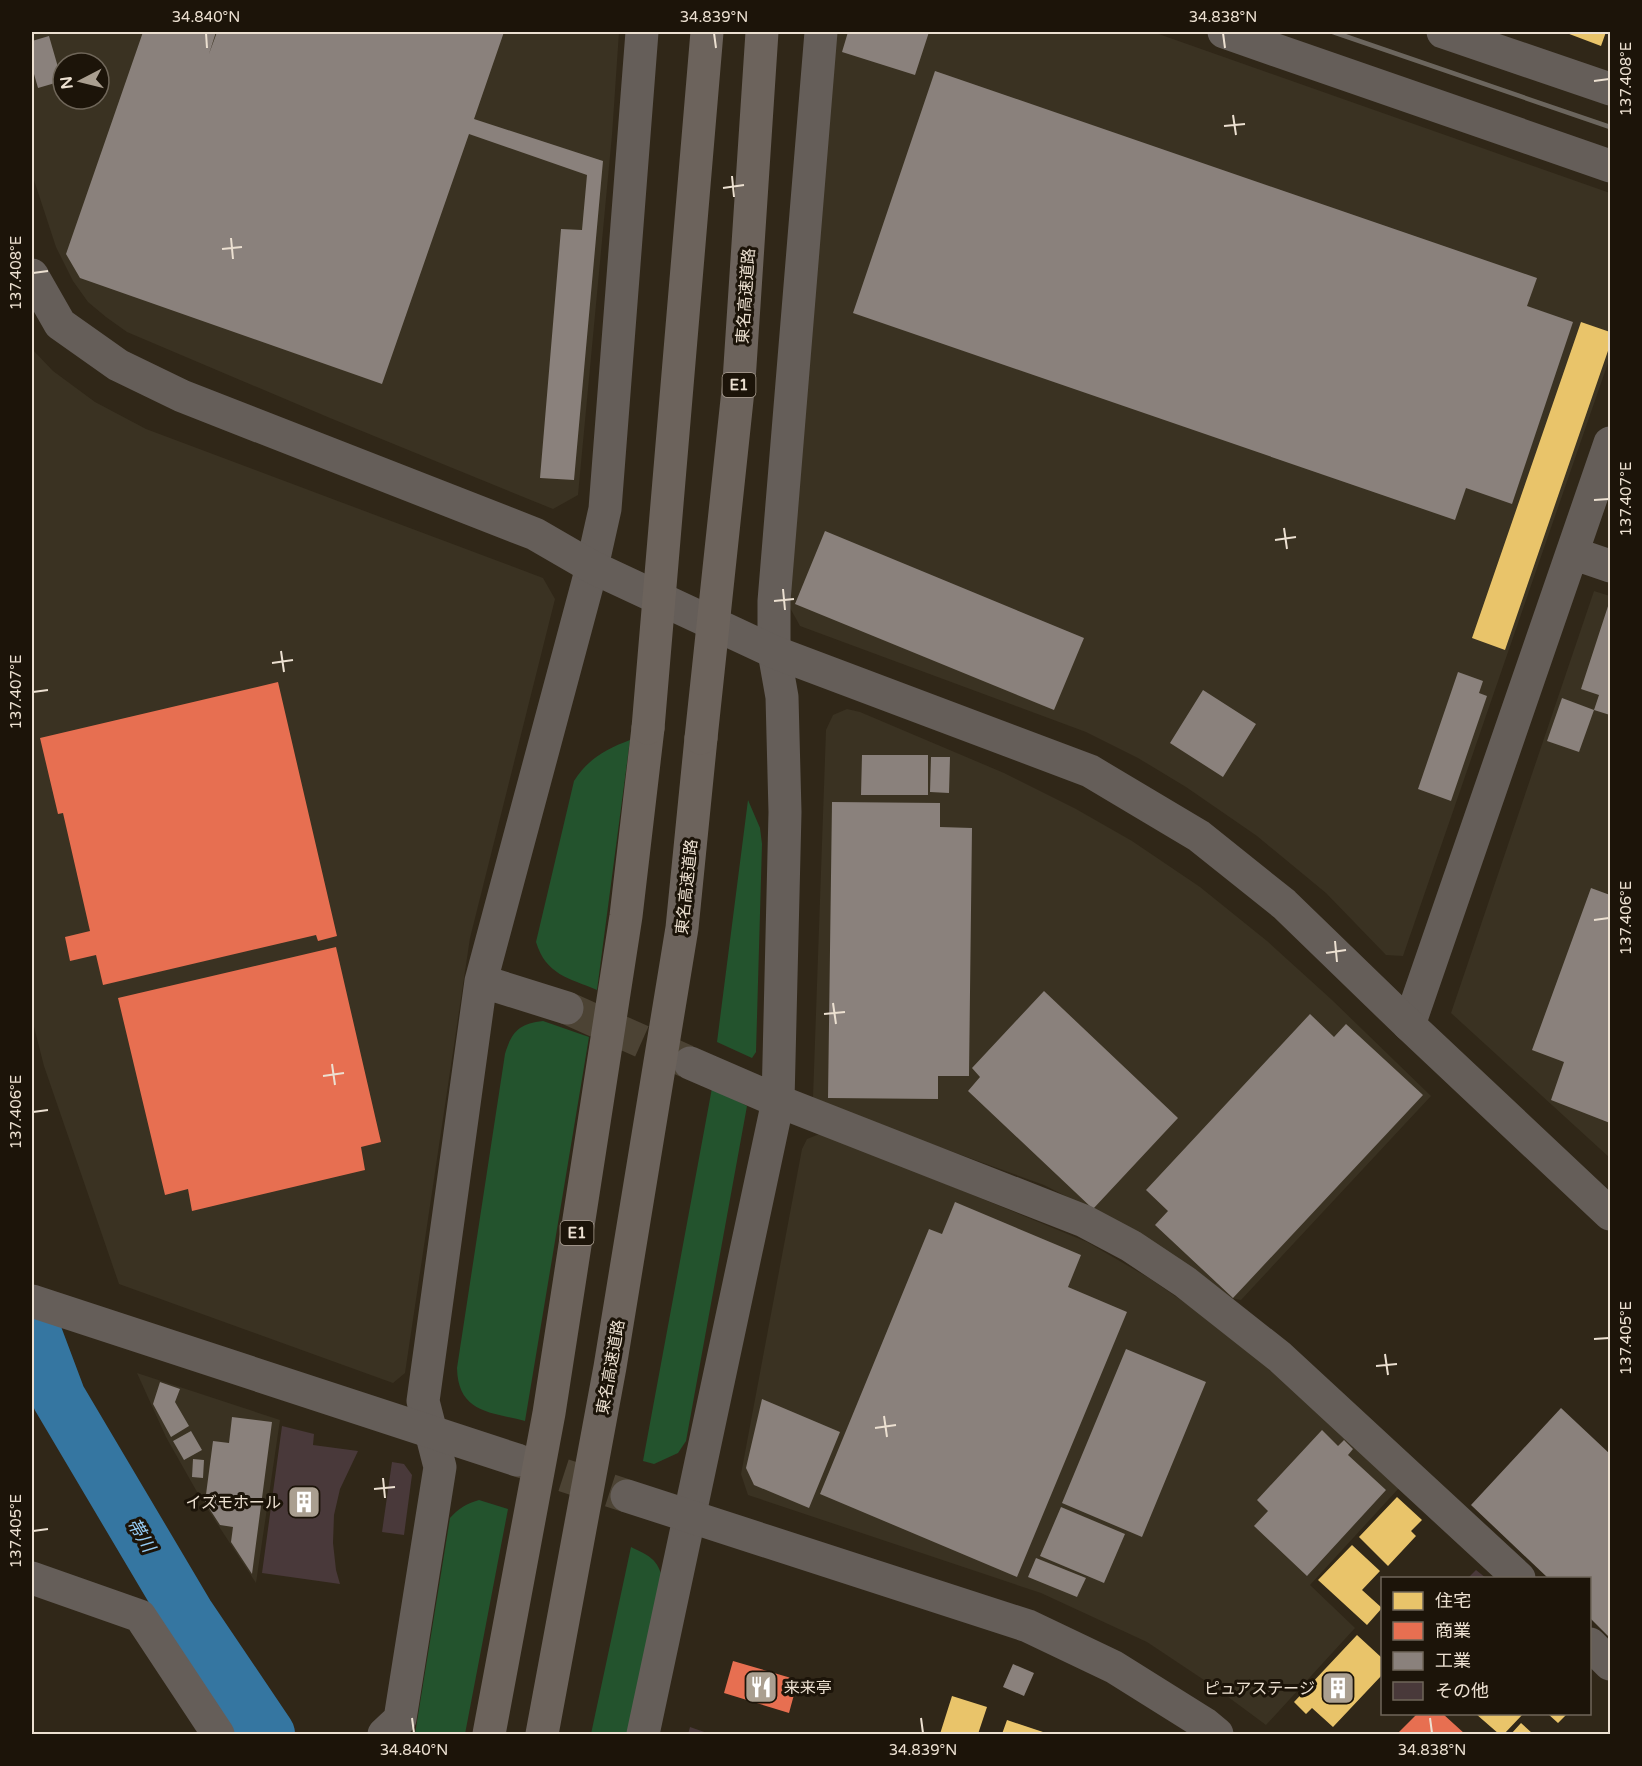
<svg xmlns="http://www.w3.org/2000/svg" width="1642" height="1766" viewBox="0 0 1642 1766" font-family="'Varela Round','Noto Sans JP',sans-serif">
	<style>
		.commercial { fill: #3a3222; fill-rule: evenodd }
		.green { fill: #23532d }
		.homes { fill: #e9c46a }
		.shops { fill: #e76f51 }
		.industry { fill: #8a817c }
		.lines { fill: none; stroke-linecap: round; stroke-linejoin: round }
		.river { stroke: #3576a1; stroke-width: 54 }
		.building { fill: #49393a }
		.minor-tunnel { stroke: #4c4334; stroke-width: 33; stroke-dasharray: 33 16; stroke-linecap: butt }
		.tertiary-tunnel { stroke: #4c4334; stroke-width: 33; stroke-dasharray: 33 16; stroke-linecap: butt }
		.minor { stroke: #655e59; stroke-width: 33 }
		.tertiary { stroke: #655e59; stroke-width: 33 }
		.motorway { stroke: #6c635c; stroke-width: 33 }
		.rail { stroke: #6c665e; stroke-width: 4.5 }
		.motorway-bridge { stroke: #6c635c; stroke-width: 33 }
		.ticks { fill: none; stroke: #ece0d1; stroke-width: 2 }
		.labels { text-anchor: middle; stroke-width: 6; stroke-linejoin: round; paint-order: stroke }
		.shield { fill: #1c1409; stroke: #aea395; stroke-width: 1.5 }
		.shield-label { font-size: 15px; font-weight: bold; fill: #ece0d1 }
		.street-label { font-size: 16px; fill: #ece0d1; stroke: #1c1409 }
		.poi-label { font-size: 16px; fill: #ece0d1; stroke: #1c1409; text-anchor: end }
		.water-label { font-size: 18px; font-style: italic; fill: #95cbf4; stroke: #1c1409 }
		.neatline { fill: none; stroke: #ece0d1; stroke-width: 2 }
		.ticks-label { font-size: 15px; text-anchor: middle; fill: #ece0d1 }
	</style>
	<rect width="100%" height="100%" fill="#302718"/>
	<path class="commercial" d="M32,32H619L612,135L578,495L553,509L330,418L127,332L106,317L88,302L73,281L56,247L32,174ZM63,63H99V99H63Z
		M833,32H1153L1610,193V357L1403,956L1386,955L1326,893L1257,836L1186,787L1138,758L1086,732L800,626L789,606Z
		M32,349L53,371L95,402L146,429L543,578L555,599L470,938L405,1373L393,1383L119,1284L44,1066L32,1019Z
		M1594,591L1610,596V1158L1451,1013Z
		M847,709L860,712L1004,773L1076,809L1132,841L1200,887L1267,941L1332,1000L1431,1096L1241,1300L1230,1298L1132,1230L1044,1185L820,1104L813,1098L826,730L833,715Z
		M822,1133L1087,1242L1149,1278L1242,1342L1399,1488L1310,1585L1355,1628L1266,1725L1216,1688L1147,1642L1041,1593L748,1495L741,1474L802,1149L807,1139Z
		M137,1373L280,1420L256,1583L201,1499L166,1437Z"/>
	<path class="green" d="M630,740L597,990C569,978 546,975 536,942L574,781C588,759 606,749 630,740Z
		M748,800L760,828L762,844L756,1052L752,1058L717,1042Z
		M543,1021L589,1037L525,1421C489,1412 458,1412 457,1368L505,1054C512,1031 519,1024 543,1021Z
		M712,1088L747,1106L686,1441L678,1453L654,1464L643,1461Z
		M479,1500L508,1509L465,1734H415L450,1518C459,1508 466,1504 479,1500Z
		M631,1547C647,1555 656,1557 662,1576L630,1734H591Z"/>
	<path class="homes" d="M1564,32H1606L1601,46Z
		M1581,322L1610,332V345L1505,650L1472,638Z
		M1397,1497L1422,1520L1411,1531L1416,1536L1388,1566L1359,1537Z
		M1352,1545L1380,1571L1362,1590L1382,1608L1367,1625L1318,1580Z
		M1357,1635L1382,1658V1675L1333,1727L1312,1708L1306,1714L1294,1702Z
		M952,1696L987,1707L978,1734H940Z
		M1476,1714H1523L1504,1734H1499Z
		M1548,1714H1567L1558,1723Z
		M1007,1720L1049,1734H1002Z
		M1521,1723L1533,1734H1511Z"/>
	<path class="shops" d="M278,682L337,936L318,941L316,935L103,985L96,955L70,961L65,937L90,931L63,813L58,814L40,738Z
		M336,947L381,1142L361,1147L365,1170L192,1211L188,1189L165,1195L118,998Z
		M733,1661L798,1680L789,1713L724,1693Z
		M1417,1714H1443L1465,1734H1397Z"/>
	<path class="industry" d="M143,32H216L209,54L217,32H504L474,119L603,161L574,480L540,478L561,229L582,230L587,175L469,134L382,384L80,278L66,254Z
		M848,32H929L915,75L842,52Z
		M49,36L62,81L38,88L32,67V41Z
		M935,71L1537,278L1527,306L1573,322L1512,504L1466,488L1455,520L853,313Z
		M825,531L1084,638L1054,710L795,604Z
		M1610,600V715L1594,710L1599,695L1581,689Z
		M1458,672L1483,681L1479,693L1487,696L1451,801L1418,789Z
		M1203,690L1256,724L1223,777L1170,743Z
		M1562,698L1594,710L1579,752L1547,741Z
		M862,755H928V795H861Z
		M931,757H950L949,793L930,792Z
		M832,802L940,803V827L972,828L969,1076H938V1099L828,1098Z
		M1591,888L1610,895V1123L1551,1100L1564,1062L1532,1050Z
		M1044,991L1178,1118L1093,1209L968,1091L980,1077L972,1068Z
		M1310,1014L1334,1037L1346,1024L1423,1095L1233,1298L1155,1225L1168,1211L1146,1190Z
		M955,1202L1081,1255L1068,1287L1127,1312L1017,1577L820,1494L929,1229L942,1234Z
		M1126,1349L1206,1382L1142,1537L1062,1503Z
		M160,1382L180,1389L175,1402L189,1426L171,1437L153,1404Z
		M762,1399L840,1432L809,1508L754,1485L746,1468Z
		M1561,1408L1610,1454V1638L1590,1618V1578H1548L1471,1505Z
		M232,1417L272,1422L252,1574L231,1542L233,1527L220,1525L205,1502L213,1441L229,1443Z
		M1322,1430L1338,1446L1344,1440L1353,1449L1348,1455L1386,1490L1307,1576L1254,1526L1268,1511L1257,1500Z
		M191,1431L202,1450L184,1460L173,1441Z
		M193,1459L204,1460L203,1478L192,1477Z
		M1061,1507L1125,1534L1104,1583L1040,1556Z
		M1036,1558L1086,1578L1077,1597L1028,1577Z
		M1013,1664L1034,1673L1024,1696L1003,1687Z"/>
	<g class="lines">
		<path class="river" d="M32,1326L59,1398L187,1614L268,1734"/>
	</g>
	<path class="building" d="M282,1426L314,1434L313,1445L358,1451L340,1489L334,1515L333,1543L336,1570L340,1584L262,1573Z
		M392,1462L404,1464L412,1475L404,1535L382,1532Z
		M1476,1570L1486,1578H1468Z
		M690,1727L710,1734H688Z"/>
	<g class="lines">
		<path class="minor-tunnel" d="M567,1008L688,1062"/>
		<path class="tertiary-tunnel" d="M517,1460L627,1496"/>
		<path class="minor" d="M1443,32L1610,89
			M1572,553L1610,566
			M481,981L567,1008
			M1409,1025L1610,443
			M690,1063L778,1101L1084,1221L1131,1246L1185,1282L1280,1357L1519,1578
			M32,1578L140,1616L218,1734
			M1590,1644L1610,1664
			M384,1734L400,1719L440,1467L423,1401L481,981L592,567L605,509L642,32
			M643,1734L778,1101L785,812L782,697L774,652V601L821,32"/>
		<path class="tertiary" d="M1224,32L1610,166
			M32,275L60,324L118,365L182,396L535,534L592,567L774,652L1090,771L1199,836L1284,904L1409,1025L1610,1214
			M32,1301L517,1460
			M627,1496L1028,1626L1114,1667L1205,1724L1217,1734"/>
		<path class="motorway" d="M489,1734L549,1413L626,916L648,728
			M542,1734L610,1367L682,928L701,738"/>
		<path class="rail" d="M1333,32L1610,127"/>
		<path class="motorway-bridge" d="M648,728L707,32
			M701,738L739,381L762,32"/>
	</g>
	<path class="ticks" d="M206,33L207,48M714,33L716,48M1223,33L1225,48M1594,81L1609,79M1233,115L1236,135M1224,126L1245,124M732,176L734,197M723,188L744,185M231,238L233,259M222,249L242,247M33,273L48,271M1594,500L1609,499M1284,528L1287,549M1275,540L1296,537M783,589L785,610M774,601L794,599M281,651L284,672M272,663L293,660M33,692L48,690M1594,920L1609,918M1335,941L1337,962M1326,953L1346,950M833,1003L836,1024M824,1014L845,1012M332,1064L335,1085M323,1076L344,1073M33,1112L48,1110M1594,1339L1609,1338M1385,1354L1388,1375M1376,1366L1397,1364M884,1416L887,1437M875,1428L896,1425M383,1478L385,1498M374,1489L395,1487M33,1531L48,1529M412,1718L414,1733M921,1718L923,1733M1430,1718L1432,1733"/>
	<defs>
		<g id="building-square" transform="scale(1.725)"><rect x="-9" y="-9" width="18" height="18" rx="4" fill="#aa9f90" stroke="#1c1409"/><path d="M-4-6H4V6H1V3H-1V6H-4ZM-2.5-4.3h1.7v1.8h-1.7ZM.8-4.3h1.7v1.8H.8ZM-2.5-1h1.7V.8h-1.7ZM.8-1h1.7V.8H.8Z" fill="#fff"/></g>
		<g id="restaurant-square" transform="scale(1.725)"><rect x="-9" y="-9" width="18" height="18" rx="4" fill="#aa9f90" stroke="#1c1409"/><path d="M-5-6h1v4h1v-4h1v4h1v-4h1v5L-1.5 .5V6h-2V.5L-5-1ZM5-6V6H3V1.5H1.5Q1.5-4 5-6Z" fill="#fff"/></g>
	</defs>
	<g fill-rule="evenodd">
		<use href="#building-square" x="304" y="1502"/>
		<use href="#restaurant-square" x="761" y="1687"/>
		<use href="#building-square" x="1338" y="1688"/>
	</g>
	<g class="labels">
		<g class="shield">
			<rect x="722.5" y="373" width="33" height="24" rx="4.5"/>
			<rect x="560.5" y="1221" width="33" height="24" rx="4.5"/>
		</g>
		<g class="shield-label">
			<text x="739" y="390">E1</text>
			<text x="577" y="1238">E1</text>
		</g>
		<g class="street-label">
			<text transform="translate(745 296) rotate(-86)" y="6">東名高速道路</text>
			<text transform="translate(686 887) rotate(-84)" y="6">東名高速道路</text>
			<text transform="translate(610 1367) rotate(-80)" y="6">東名高速道路</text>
		</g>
		<g class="poi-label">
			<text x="281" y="1508">イズモホール</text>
			<text x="784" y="1693" text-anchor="start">来来亭</text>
			<text x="1315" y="1694">ピュアステージ</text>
		</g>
		<g class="water-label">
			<text transform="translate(141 1535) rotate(59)" y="6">帯川</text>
		</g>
	</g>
	<rect width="1642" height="1766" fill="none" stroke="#1c1409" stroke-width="66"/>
	<rect x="1381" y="1577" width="210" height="138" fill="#1c1409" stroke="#6f6659" stroke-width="1.5"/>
	<rect x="1393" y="1592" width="30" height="18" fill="#e9c46a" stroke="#6f6659" stroke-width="1.5"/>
	<text x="1435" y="1607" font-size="18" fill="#ece0d1">住宅</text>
	<rect x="1393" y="1622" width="30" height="18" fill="#e76f51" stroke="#6f6659" stroke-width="1.5"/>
	<text x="1435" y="1637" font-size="18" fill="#ece0d1">商業</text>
	<rect x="1393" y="1652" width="30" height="18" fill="#8a817c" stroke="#6f6659" stroke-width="1.5"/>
	<text x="1435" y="1667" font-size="18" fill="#ece0d1">工業</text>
	<rect x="1393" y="1682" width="30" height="18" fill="#49393a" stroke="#6f6659" stroke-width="1.5"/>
	<text x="1435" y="1697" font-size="18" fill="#ece0d1">その他</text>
	<g transform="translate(81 81) rotate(263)"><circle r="28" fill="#1c1409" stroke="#6f6659" stroke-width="1.5"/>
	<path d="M0-4.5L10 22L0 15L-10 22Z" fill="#aa9f90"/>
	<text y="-9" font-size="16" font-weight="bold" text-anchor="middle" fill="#ece0d1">N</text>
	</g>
	<rect x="33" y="33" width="1576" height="1700" class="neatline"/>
	<g class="ticks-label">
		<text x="206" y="22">34.840°N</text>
		<text x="714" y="22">34.839°N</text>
		<text x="1223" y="22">34.838°N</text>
		<text transform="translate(1626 79) rotate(-90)" y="5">137.408°E</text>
		<text transform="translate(16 273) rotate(-90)" y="5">137.408°E</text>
		<text transform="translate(1626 499) rotate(-90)" y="5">137.407°E</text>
		<text transform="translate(16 692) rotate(-90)" y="5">137.407°E</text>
		<text transform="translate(1626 918) rotate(-90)" y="5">137.406°E</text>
		<text transform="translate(16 1112) rotate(-90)" y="5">137.406°E</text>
		<text transform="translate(1626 1338) rotate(-90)" y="5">137.405°E</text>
		<text transform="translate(16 1531) rotate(-90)" y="5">137.405°E</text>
		<text x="414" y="1755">34.840°N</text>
		<text x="923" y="1755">34.839°N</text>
		<text x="1432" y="1755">34.838°N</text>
	</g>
</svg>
